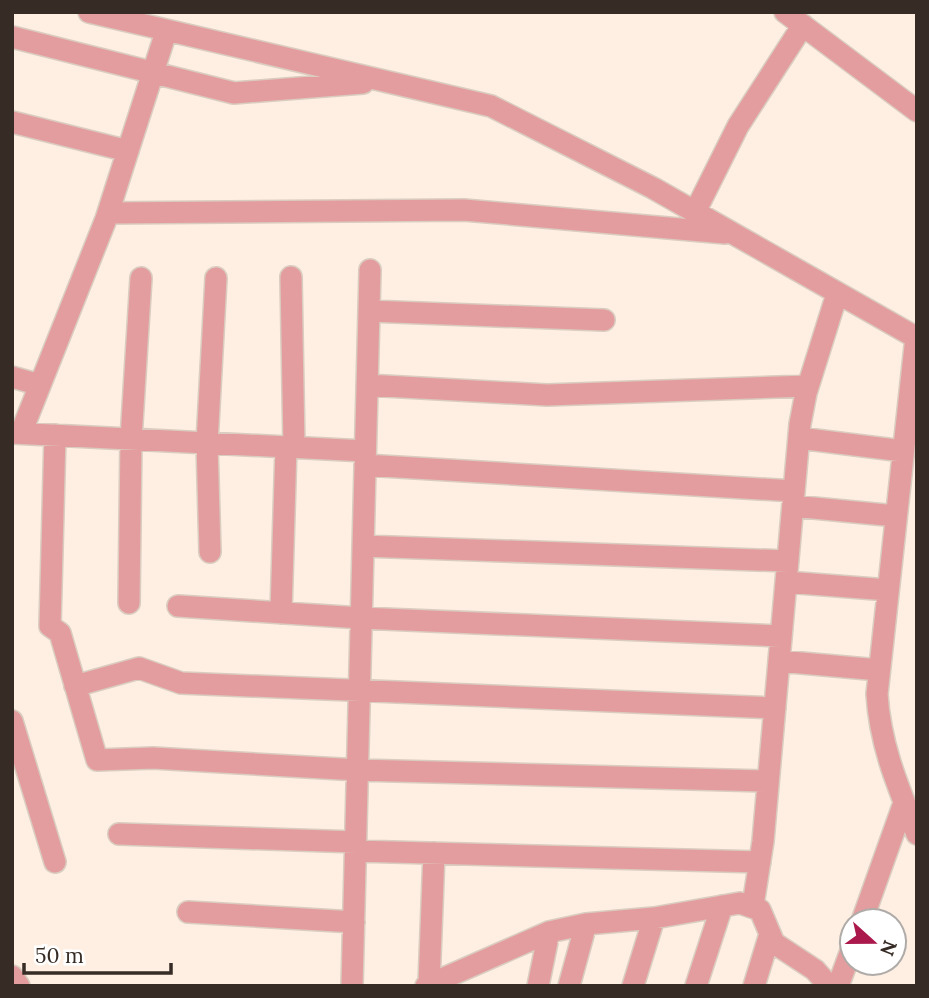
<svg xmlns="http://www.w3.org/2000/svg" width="929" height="998" viewBox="0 0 929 998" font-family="Lora,serif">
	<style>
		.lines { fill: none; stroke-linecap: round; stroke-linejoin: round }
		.minor-casing { stroke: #daccc0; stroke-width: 24 }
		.minor { stroke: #e49d9e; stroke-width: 21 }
	</style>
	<rect width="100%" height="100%" fill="#feefe2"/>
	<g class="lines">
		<g class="minor-casing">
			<path id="minor" d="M89,12L491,106L653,188L917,338
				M785,12L917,111
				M12,37L234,93L363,83
				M12,122L128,151
				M695,212L738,126L803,25
				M108,213L464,210L725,233
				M291,277L294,447
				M369,311L604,320
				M916,337L877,694C880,745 898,787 917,834
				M12,377L40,385
				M367,385L547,395L808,386
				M12,433L365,451
				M21,433L106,219L166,32
				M55,435L50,626L60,633L97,760L153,758L358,770L768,781
				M799,438L903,451
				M365,465L794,491
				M793,506L896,516
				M363,546L788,561
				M210,552L207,443L216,278
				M786,582L888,590
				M129,603L131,439L141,278
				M178,606L361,618L781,636
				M281,613L286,447
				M779,661L879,670
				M75,686L139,668L181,683L775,708
				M12,721L55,862
				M119,834L356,842
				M356,851L760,862
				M753,905L763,841L800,424L806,393L837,294
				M188,912L354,922
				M862,921L904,803
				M12,976L19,986
				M429,984L434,853
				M352,986L370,270
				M426,986L549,932L586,924L654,918L740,903L760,910L774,943L815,970L829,986
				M538,986L549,932
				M569,986L586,924
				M633,986L654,918
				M696,986L722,906
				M754,986L770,934
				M838,986L852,948"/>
		</g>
		<use href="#minor" class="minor"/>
	</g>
	<rect width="929" height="998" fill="none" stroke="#362c25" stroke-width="28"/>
	<g transform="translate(873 942) rotate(111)"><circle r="33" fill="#ffffff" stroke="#afaba8" stroke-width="2"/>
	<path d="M0-5L12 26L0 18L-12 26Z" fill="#ab194c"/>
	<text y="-10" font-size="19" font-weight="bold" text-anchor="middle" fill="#362c25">N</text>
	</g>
	<path d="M24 963v10h147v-10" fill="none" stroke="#362c25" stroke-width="3.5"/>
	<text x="35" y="963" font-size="21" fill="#362c25" stroke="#ffffff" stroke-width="5" paint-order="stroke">50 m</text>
</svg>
